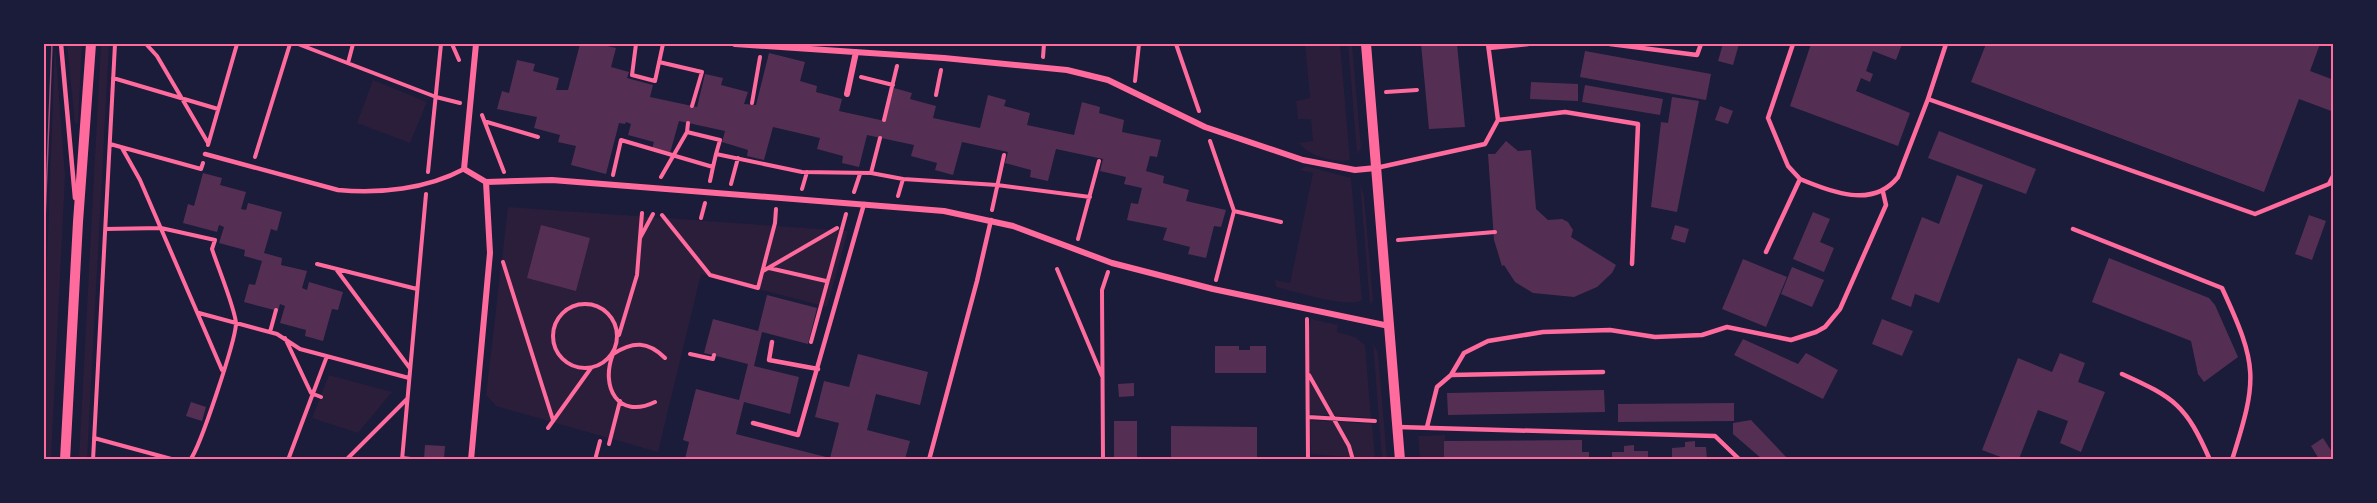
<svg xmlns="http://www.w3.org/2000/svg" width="2377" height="503" viewBox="0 0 2377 503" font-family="'Public Sans',sans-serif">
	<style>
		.green { fill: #2a1e3b }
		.building { fill: #542f53 }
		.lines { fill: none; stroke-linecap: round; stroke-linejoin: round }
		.path { stroke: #ff6b9d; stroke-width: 4 }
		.service { stroke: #ff6b9d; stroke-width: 4.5 }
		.minor { stroke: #ff6b9d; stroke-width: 6 }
		.tertiary { stroke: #ff6b9d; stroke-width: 10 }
		.tram { stroke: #a44b75; stroke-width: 1.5 }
		.neatline { fill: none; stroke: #ff6b9d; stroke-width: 2 }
	</style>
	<rect width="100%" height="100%" fill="#1b1b3a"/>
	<path class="green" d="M67,44H82L78,122L75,124Z
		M101,44H109L87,459H79Z
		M1305,44H1340L1350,160C1333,163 1309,156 1299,143L1313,141L1311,119H1298L1296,101L1310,98Z
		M1348,44H1352L1361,148L1357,154Z
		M55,45L65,176L51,459L44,460V346Z
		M373,80L427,102L410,143L357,123Z
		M1306,166L1351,178L1362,300C1348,309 1294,291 1276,287L1275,280L1290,283L1313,173L1299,170Z
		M1360,183L1364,196L1373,300L1370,305Z
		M508,207L848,231L827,307L701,274L658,452L496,406L486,395Z
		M1311,319L1338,325L1337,332L1355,337L1365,345L1371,418L1310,414L1308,330Z
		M1373,343L1378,353L1387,459H1382Z
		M329,375L392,392L358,433L312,418Z
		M1310,420L1372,424L1375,459L1311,454Z
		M1445,435L1444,459H1420L1418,436Z"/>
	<path class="building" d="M580,44H598L616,48L611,67L629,72L627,78L653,85L650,97L697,107L705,74L723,78L721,85L748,92L744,104L756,105L769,53L805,62L800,81L817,86L816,92L842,99L839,111L885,121L894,88L912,93L910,99L936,106L933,118L980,128L988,95L1006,100L1004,106L1030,113L1027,125L1074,135L1082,102L1100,107L1099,113L1124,120L1122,132L1161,140L1157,157L1150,156L1146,171L1164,176L1163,183L1189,190L1186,201L1226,210L1221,227L1214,226L1206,258L1188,254L1190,247L1163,240L1167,228L1127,220L1131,203L1138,204L1142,188L1124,184L1126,177L1100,171L1103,159L1056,149L1048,181L1030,177L1031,170L1005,163L1008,152L962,142L953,175L935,170L937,163L911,156L914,145L867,135L859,167L842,163L843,156L817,149L820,138L773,127L764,160L747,156L748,150L722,142L725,131L679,121L670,153L652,149L654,142L628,135L631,124L626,122L625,124L619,123L606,174L571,165L576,146L558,142L560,135L534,128L537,117L497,109L502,91L509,93L517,60L535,64L533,71L559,78L556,90H568Z
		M1421,44H1457L1465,127L1429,129Z
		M1723,44H1739L1733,65L1718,61Z
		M1811,44H1902L1896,60L1873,51L1866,71L1873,74L1870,82L1861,78L1856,91L1910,113L1898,146L1790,106Z
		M1986,44H2320L2310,71L2334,80V112L2299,99L2264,192L1971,82Z
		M1585,51L1711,74L1706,100L1580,77Z
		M1531,82L1578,84V101L1530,99Z
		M1585,85L1663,99L1660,115L1582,102Z
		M1672,97L1699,101L1677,212L1651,207L1661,122L1668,123Z
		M1720,106L1733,111L1728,124L1715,120Z
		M1939,131L2036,169L2026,194L1928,158Z
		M1506,141L1518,151L1531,150L1536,209L1548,220L1562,219L1568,222L1573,230L1571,237L1616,265L1612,273L1597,287L1574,297L1533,293L1515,282L1504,265L1502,266L1494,240L1488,154H1495Z
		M203,173L222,178L220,185L246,192L241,209L246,210L248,203L282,212L277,231L271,229L264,253L282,258L281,265L307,271L302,288L307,290L309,282L343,292L338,310L332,309L323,341L305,336L306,330L280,323L285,306L280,304L278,311L244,302L249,284L255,285L262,261L244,256L245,250L219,243L224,227L219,225L217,232L183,223L188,204L194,206Z
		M1957,175L1983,185L1939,303L1915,294L1911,307L1891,299L1922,217L1939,224Z
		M1813,212L1830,219L1820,242L1834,248L1824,272L1793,259Z
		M2309,215L2326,221L2312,260L2295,254Z
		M541,225L590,238L576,291L527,278Z
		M1675,225L1689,229L1685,243L1671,239Z
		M2109,258L2209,298L2215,305L2238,357L2204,382L2198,374L2191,341L2092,302Z
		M1743,259L1787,277L1766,327L1722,309Z
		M1792,267L1824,280L1812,307L1781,294Z
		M767,295L817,308L808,344L762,332L754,366L799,377L790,414L744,402L736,434L830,458L839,423L815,417L824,381L849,387L858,354L928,372L920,405L876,394L867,430L910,441L905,459H685L689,442L683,440L696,389L739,400L748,364L704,353L713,319L758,331Z
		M1882,319L1913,331L1902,356L1872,344Z
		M1743,339L1798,364L1806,353L1838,370L1823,399L1734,355Z
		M1215,346H1239V350H1250V346H1266V373H1215Z
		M2060,353L2085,363L2078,382L2105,392L2081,452L2060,443L2068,421L2038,410L2019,459H2006L1982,450L2018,358L2052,372Z
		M1134,383V396L1119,397L1118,384Z
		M1604,390L1605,412L1448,415L1447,393Z
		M191,402L206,407L202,421L186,416Z
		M1734,403V421L1618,422V404Z
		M1751,420L1788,459H1762L1733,434V423Z
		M1114,421H1137V459H1114Z
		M1171,426L1257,427V459H1171Z
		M2323,438L2334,455V459H2319L2311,446Z
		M1582,440V452H1589V459H1444V441Z
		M1695,441V447H1706L1707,459H1672V448L1685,447V442Z
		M425,445L445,446L444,459H424Z
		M1634,445V451H1648V459H1612V452H1624V446Z"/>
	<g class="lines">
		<path class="path" d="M146,44L157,56L208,143
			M298,44L436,97L460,103
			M452,44L459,60
			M636,44L632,75L655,81L663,44
			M1176,44L1199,111
			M1043,57L1044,44
			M659,62L702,72L692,106
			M348,63L353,44
			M861,77L893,85
			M113,78L218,109
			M1135,81L1139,44
			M1386,92L1417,90
			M936,95L941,70
			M752,103L760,57
			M482,115L504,172
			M884,120L897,66
			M487,122L538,137
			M688,123L687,132L720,140L716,154
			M1210,141L1234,211L1216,280
			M110,144L201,169L203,163
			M208,145L237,44
			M122,148L140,180L222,370
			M255,157L290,44
			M713,167L716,154L802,172L871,173L903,179L997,185L1090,197
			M428,172L441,44
			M871,173L880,138
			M613,175L621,140L713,167L710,181
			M661,177L687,132
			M731,184L738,158
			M802,189L807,172
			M854,192L860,174
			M898,196L903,179
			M992,210L1004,155
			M1234,211L1281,222
			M662,215L710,275L758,288L775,223L776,209
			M701,218L705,203
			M105,229L161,228L215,240L212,249C217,265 236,311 236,324C235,342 200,448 190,460
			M640,238L653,214
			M1078,239L1099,161
			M1398,240L1495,232
			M503,262L553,420
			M317,264L417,289
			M769,268L826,281
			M336,269L409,367
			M1057,269L1102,376
			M763,271L837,228
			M553 336a32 32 0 1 1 64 0a32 32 0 1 1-64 0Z
			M199,313L277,334L300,349L409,378
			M1307,319L1308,460
			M270,332L276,310
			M619,335L637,275L642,213
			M285,338L311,393L321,397
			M811,342L846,214
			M690,354L713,359L714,355
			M1309,375L1349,446L1353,460
			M655,402C618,420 600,387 613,354C633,341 648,341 665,358
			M1308,417L1375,421
			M548,428L591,368
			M94,438L175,460
			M609,444L620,401
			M402,458L419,460
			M93,460L115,44
			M288,460L327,356
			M346,460L407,399
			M402,460L426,194
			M595,460L600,441
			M1103,460L1102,290L1108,272"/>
		<path class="service" d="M61,44L75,198
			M1488,44L1498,120
			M1610,44L1697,55L1701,44
			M1793,44L1768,118L1788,166L1800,179
			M1946,44L1928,99L2255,214L2329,184L2334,174
			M1489,48L1528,44
			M205,154L338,190C379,194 427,189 464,169
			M1376,168L1485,144L1498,120L1565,112L1638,124L1632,264
			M2073,229L2222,288C2258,366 2258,378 2232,460
			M1766,252L1800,179C1831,192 1873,209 1898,177L1928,99
			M772,342L769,360L818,369
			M2122,374C2175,398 2186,405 2210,460
			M1451,375L1464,353L1488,341L1543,332L1610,330L1655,337L1702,335L1727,327L1791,340L1816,332L1825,327L1840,309L1886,205L1883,192
			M753,423L798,435L864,204
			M1398,427L1715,436L1740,460
			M1427,427L1437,387L1451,375L1603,372
			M929,460L977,281L991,220"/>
		<path class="minor" d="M476,44L464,169L486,182
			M735,44L944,58L1067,70L1108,80L1205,127L1303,160L1355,170L1376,168
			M847,94L856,52
			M471,460L490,253L486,182L552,180L944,211L1013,226L1112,263L1213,289L1389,326"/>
		<path class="tertiary" d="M1366,44L1400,460
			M65,460L78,222L91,44"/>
		<path class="tram" d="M44,246L52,44"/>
	</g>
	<rect width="2377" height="503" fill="none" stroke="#1b1b3a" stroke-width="90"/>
	<rect x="45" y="45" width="2287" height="413" class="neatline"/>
</svg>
